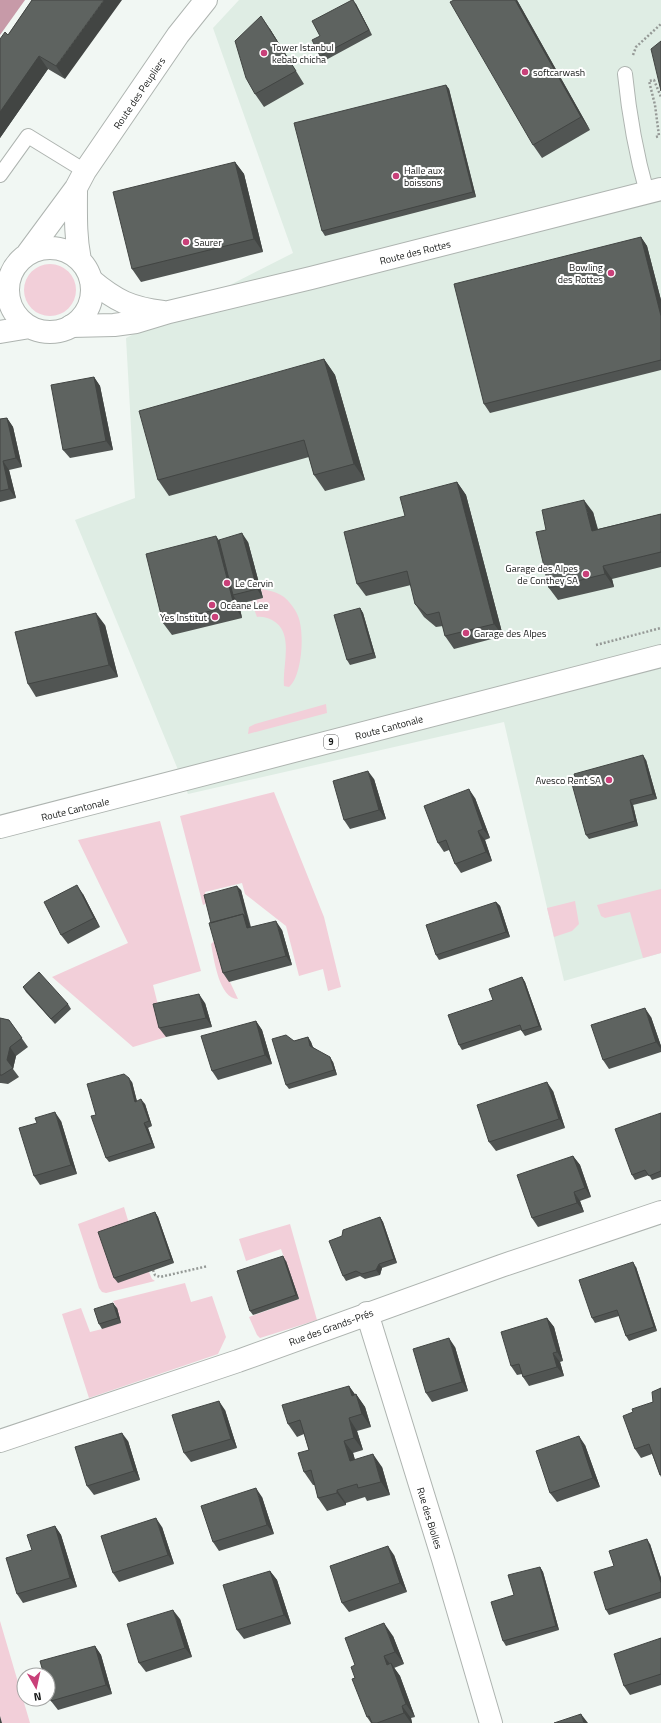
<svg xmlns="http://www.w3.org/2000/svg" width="661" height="1723" viewBox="0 0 661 1723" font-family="'Titillium Web',sans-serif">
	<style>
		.built { fill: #dfede4 }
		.green { fill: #f2cfd9 }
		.water { fill: #c79aa8 }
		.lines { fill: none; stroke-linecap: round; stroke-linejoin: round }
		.lane-casing { stroke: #aeb4b0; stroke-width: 16 }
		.street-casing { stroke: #aeb4b0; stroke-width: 24 }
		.secondary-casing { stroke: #aeb4b0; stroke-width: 24 }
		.primary-casing { stroke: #aeb4b0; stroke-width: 24 }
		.path { stroke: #959996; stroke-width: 2.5; stroke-dasharray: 2 2; stroke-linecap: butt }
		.lane { stroke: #fff; stroke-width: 14 }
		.street { stroke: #fff; stroke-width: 22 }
		.secondary { stroke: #fff; stroke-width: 22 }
		.primary { stroke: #fff; stroke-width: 22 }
		.wall { fill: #515553 }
		.shaded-wall { fill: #424543 }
		.building { fill: #5e6360; stroke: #424543 }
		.poi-dot { fill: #c94079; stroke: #fff; stroke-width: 1.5 }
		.labels { text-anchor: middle; stroke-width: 4; stroke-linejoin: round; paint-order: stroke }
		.shield { fill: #fff; stroke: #5c5d5d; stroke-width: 1 }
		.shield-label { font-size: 9px; font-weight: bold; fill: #161817 }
		.poi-label { font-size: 10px; fill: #161817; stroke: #fff; text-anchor: start }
		.street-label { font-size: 10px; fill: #161817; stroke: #fff }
	</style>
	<rect width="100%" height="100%" fill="#f1f7f3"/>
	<path class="built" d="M239,0H661V953L564,981L504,722L188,794L75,520L135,498L126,338L293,253L213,28Z"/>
	<path class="green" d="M24 290a26 26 0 1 1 52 0a26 26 0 1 1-52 0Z
		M261,589C268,590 277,592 284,597C289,601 296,610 298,616C305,633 302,676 289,687L284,686C282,665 295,632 272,620C268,618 262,616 257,617L251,601L263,598Z
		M326,704L327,713L248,734L249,727L255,724Z
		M274,792L324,917L341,987L328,991L323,969L299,976L286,926L245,894L242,883L205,892L208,903L203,905L180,816Z
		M160,821L201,971L153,985L166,1037L133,1047L52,977L128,943L78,840Z
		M661,889V953L643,958L630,912L605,918L601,916L597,905Z
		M575,901L579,924L572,931L554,937L547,908Z
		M217,938L229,982H230L238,999C219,999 214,959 211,944Z
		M124,1207L130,1227L152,1279L155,1281L106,1293L102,1292L99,1288L78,1224Z
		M290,1224L317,1320L260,1338L257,1335L249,1317L299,1299L281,1249L246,1261L239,1239Z
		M185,1283L191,1302L212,1296L226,1337L218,1354L89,1398L62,1314L81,1308L90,1332L102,1329L117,1308L113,1301Z
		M0,1621L30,1723H2L0,1716Z"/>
	<path class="water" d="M0,0H25L0,35Z"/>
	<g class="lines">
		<g class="lane-casing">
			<path id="lane" d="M625,74C629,114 636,154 647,193
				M0,175L28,136L85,171"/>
		</g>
		<g class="street-casing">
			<path id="street" d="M91,280C116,301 131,308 163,312
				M71,326L114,325L136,322L169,312L311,278L661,189
				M367,1313L443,1559L491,1723
				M0,1441L238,1361L501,1266L661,1212"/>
		</g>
		<g class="secondary-casing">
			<path id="secondary" d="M76,188C76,213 75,236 80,260
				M8 290a42 42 0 1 1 84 0a42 42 0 1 1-84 0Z
				M28,253L76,188L85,171L178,35L206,0
				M0,332L30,327"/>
		</g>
		<g class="primary-casing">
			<path id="primary" d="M0,827L661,656"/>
		</g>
		<path class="path" d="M633,55L636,47L661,24
			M656,137L659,136L655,105L649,81L654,80L661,97
			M596,645L661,628
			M153,1270L155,1275L160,1277L208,1266"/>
		<use href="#lane" class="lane"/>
		<use href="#street" class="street"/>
		<use href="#secondary" class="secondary"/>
		<use href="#primary" class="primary"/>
	</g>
	<path class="wall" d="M32,0L65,79L48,69L0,138V39L8,35Z
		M517,0L590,130L542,158L533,145Z
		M356,4L372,35L324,61L320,56V36Z
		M270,29L304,84L264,107L255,94Z
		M446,85L449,89L476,197L325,236L322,231Z
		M235,162L244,174L263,252L141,282L132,269Z
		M641,237L647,246L661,300V370L490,413L484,404Z
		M324,359L335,375L365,480L325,491L314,475L309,457L169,496L158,480Z
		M94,377L100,386L113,450L70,458L63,450Z
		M7,418L13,427L22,467L9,470L16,498L0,502V419Z
		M457,482L466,495L503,636L454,649L445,636L443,626L436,627L424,617L415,604L411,585L366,596L357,584L405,516Z
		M593,512L598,529L661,514V567L612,579L614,587L558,600L549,588L546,530Z
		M219,540L248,542L263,598L239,604L242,618L172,635L163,623Z
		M360,608L363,613L376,658L350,665L347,660Z
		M105,625L118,677L36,697L28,684Z
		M646,760L657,799L633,805L638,826L589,839L586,835Z
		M374,779L386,819L350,829L344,820Z
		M475,798L490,838L485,840L492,861L461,873L455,864L449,850L444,852L438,843Z
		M241,890L251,927L282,930L292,965L229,982L223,973L211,923Z
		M83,894L100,927L68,944L61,935Z
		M496,902L500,906L510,937L439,960L436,955Z
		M522,977L525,982L542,1030L525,1036L521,1030L462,1050L459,1045L493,1000Z
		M23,987L68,1004L71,1009L55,1024L26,992Z
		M205,1003L212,1027L166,1037L159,1028Z
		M651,1017L661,1046V1052L609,1069L603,1060Z
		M0,1018L9,1020L28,1047L16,1056L13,1069L19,1077L8,1084L1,1083H0Z
		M256,1021L262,1030L272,1064L218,1080L212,1071Z
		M308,1037L311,1042L313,1047L333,1062L337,1075L289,1089L286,1085L294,1041Z
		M132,1082L137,1101L145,1104L152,1126L148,1128L155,1148L109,1162L106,1158L96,1115Z
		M553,1091L565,1128L496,1151L489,1142Z
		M661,1113V1177L652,1180L649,1175L635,1180L632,1175Z
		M61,1121L77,1174L40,1185L34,1176L37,1123Z
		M573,1156L580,1165L591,1197L580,1201L584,1212L538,1227L532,1218Z
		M155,1212L158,1217L174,1263L118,1283L114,1278Z
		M380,1217L383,1222L397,1263L382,1268L380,1275L365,1279L360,1276L346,1281L343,1276L342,1236Z
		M286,1261L299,1299L253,1315L250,1311Z
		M636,1267L657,1331L629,1341L626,1336L619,1316L595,1323L592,1318Z
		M117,1308L121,1323L102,1329L99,1324Z
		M547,1318L554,1327L563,1361L560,1362L564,1376L529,1386L523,1377L522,1374L517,1375L511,1366Z
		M455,1347L468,1391L432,1402L426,1393Z
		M349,1386L355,1395L356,1394L365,1407L371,1427L357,1431L363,1450L353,1453L355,1460L382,1467L390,1495L367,1501L365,1497L346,1503V1505L327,1511L318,1498L315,1485H313L304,1472L309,1450L304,1434L297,1437L288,1424Z
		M661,1388V1477L660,1475L652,1454L641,1458L635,1449L633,1412L653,1402Z
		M225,1410L237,1448L191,1462L184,1453Z
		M128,1441L140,1480L94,1495L87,1486Z
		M585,1445L600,1487L557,1502L550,1493Z
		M262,1497L274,1534L219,1551L213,1542Z
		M55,1526L61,1535L77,1587L23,1603L17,1594L32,1550Z
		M162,1527L174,1564L119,1582L113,1573Z
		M650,1544L661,1578V1598L609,1615L606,1610L614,1566Z
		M394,1555L407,1592L349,1612L342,1603Z
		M540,1567L543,1572L559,1630L506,1646L503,1641L514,1595Z
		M270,1571L277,1580L291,1624L244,1639L237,1630Z
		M180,1619L192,1657L146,1672L139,1663Z
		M393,1636L404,1664L394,1668L400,1676L415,1717L411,1718L412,1723H371L367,1717L355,1678V1665Z
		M661,1638V1685L630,1695L624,1686Z
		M95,1646L101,1655L112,1694L58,1710L51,1701Z"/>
	<path class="shaded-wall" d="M104,0H122L65,79L56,66Z
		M353,0L356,4L372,35L369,30Z
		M515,0H517L590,130L581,117Z
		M261,16L270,29L304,84L296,71Z
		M39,56L48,69L0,138V112Z
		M446,85L449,89L476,197L473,192Z
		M235,162L244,174L263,252L254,239Z
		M641,237L647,246L661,300V316Z
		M324,359L335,375L365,480L354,464Z
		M94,377L100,386L113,450L106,441Z
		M7,418L13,427L22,467L16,458Z
		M3,461L9,470L16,498L9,489Z
		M457,482L466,495L503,636L494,624Z
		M584,500L593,512L601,543L592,531Z
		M242,533L248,542L263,598L257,589Z
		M216,536L225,549L233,595L239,604L242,618L234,605Z
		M603,566L612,579L614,587L605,574Z
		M360,608L363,613L376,658L373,653Z
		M96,613L105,625L118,677L109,665Z
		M643,755L646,760L657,799L653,794Z
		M368,771L374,779L386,819L379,810Z
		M469,789L475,798L490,838L483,829Z
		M630,800L633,805L638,826L635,821Z
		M478,831L485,840L492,861L486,852Z
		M77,885L83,894L100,927L94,918Z
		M237,886L241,890L249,923L246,918Z
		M496,902L500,906L510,937L506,932Z
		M243,914L249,923L253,937L247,928Z
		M276,921L282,930L292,965L286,956Z
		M522,977L525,982L542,1030L539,1026Z
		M199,994L205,1003L212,1027L206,1018Z
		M645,1008L651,1017L661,1046V1049L656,1042Z
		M256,1021L262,1030L272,1064L265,1055Z
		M308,1037L311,1042L314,1051L310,1046Z
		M10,1047L16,1056L13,1069L7,1060Z
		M330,1057L333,1062L337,1075L334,1070Z
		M129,1078L132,1082L138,1106L135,1102Z
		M547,1082L553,1091L565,1128L559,1119Z
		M141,1099L145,1104L152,1126L149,1121Z
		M55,1112L61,1121L77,1174L71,1165Z
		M144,1123L148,1128L155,1148L152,1143Z
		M573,1156L580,1165L591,1197L585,1188Z
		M574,1192L580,1201L584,1212L577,1203Z
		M155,1212L158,1217L174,1263L171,1259Z
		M380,1217L383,1222L397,1263L394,1259Z
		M283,1256L286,1261L299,1299L296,1295Z
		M633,1262L636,1267L657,1331L654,1327Z
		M379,1264L382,1268L380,1275L376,1270Z
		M113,1303L117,1308L121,1323L118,1318Z
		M547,1318L554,1327L563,1361L557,1352Z
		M449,1338L455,1347L468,1391L462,1382Z
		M553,1353L560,1362L564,1376L557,1367Z
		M349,1386L357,1397L356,1394L365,1407L371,1427L362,1414L352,1396Z
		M219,1401L225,1410L237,1448L231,1439Z
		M349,1418L357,1431L363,1450L354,1438Z
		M122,1433L128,1441L140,1480L134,1471Z
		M579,1436L585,1445L600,1487L593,1478Z
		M344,1441L353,1453L359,1474L350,1461Z
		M373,1454L382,1467L390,1495L381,1482Z
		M256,1488L262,1497L274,1534L267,1525Z
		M337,1490L346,1503V1505L337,1493Z
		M156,1518L162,1527L174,1564L168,1555Z
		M55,1526L61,1535L77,1587L70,1578Z
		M647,1539L650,1544L661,1578V1583Z
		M388,1546L394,1555L407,1592L400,1583Z
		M540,1567L543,1572L559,1630L556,1626Z
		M270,1571L277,1580L291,1624L284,1615Z
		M173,1610L180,1619L192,1657L185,1648Z
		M384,1623L393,1636L404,1664L395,1652Z
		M95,1646L101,1655L112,1694L106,1685Z
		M384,1656L393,1668L387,1665Z
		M391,1663L400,1676L415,1717L406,1704Z
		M402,1706L411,1718L412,1723H411L404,1713Z
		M581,1714L588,1723H584Z
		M0,1716L2,1723H0Z"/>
	<path class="building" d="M32,0H104L56,66L39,56L0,112V39L5,32L8,35Z
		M352,0H353L369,30L320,56L312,40L320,36L312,21Z
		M454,0H515L581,117L533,145L450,2Z
		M261,16L296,71L255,94L246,78L235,41Z
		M661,41V91L651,49Z
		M446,85L473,192L322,231L294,123Z
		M235,162L254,239L132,269L113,192Z
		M641,237L661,316V360L484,404L454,284Z
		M324,359L354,464L314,475L304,440L158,480L139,411Z
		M94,377L106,441L63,450L51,385Z
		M7,418L16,458L3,461L9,489L0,491V419Z
		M457,482L494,624L445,636L439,612L427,615L415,604L407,571L357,584L344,532L405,516L400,497Z
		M584,500L592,531L661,514V552L603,566L605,574L549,588L536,532L546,530L542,510Z
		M242,533L257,589L233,595L219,540Z
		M216,536L234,605L163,623L146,554Z
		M360,608L373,653L347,660L334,615Z
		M96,613L109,665L28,684L15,632Z
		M643,755L653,794L630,800L635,821L586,835L572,784L577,783L574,774Z
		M368,771L379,810L344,820L333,781Z
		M469,789L483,829L478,831L486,852L455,864L446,840L438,843L424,806Z
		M77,885L94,918L61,935L44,902Z
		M237,886L246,918L243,914L211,923L204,895Z
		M496,902L506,932L436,955L426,925Z
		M243,914L247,928L276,921L286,956L223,973L209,923Z
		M39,972L68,1004L51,1019L23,987Z
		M522,977L539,1026L522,1031L520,1025L459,1045L448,1015L493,1000L489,989Z
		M199,994L206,1018L159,1028L153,1004Z
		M645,1008L656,1042L603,1060L591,1025Z
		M0,1018L9,1020L22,1038L10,1047L7,1060L13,1068L2,1075H0Z
		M256,1021L265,1055L212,1071L201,1036Z
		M286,1035L294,1041L308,1037L310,1046L330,1057L334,1070L286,1085L272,1039Z
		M124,1074L129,1078L135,1102L141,1099L149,1121L144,1123L152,1143L106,1158L91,1116L96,1115L87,1084Z
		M547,1082L559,1119L489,1142L477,1105Z
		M55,1112L71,1165L34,1176L19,1128L37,1123L35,1118Z
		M661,1113V1171L649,1176L645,1170L632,1175L615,1129Z
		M573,1156L585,1188L574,1192L577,1203L532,1218L517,1175Z
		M155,1212L171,1259L114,1278L98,1232Z
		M380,1217L394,1259L379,1264L376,1270L362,1274L356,1271L343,1276L329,1241L342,1236L343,1230Z
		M283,1256L296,1295L250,1311L237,1271Z
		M633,1262L654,1327L626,1336L617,1310L592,1318L579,1280Z
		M113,1303L118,1318L99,1324L94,1309Z
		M547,1318L557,1352L553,1353L557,1367L523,1377L519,1364L511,1366L501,1332Z
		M449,1338L462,1382L426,1393L413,1349Z
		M349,1386L352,1396L356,1394L362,1414L349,1418L354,1438L344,1441L350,1461L373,1454L381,1482L358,1488L357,1484L337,1490V1493L318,1498L311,1470L304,1472L298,1453L309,1450L300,1420L288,1424L282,1405Z
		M661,1388V1474L660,1475L649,1444L635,1449L623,1416L633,1412L632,1409L653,1402L652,1392Z
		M219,1401L231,1439L184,1453L172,1415Z
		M122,1433L134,1471L87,1486L75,1447Z
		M579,1436L593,1478L550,1493L536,1451Z
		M256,1488L267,1525L213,1542L201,1506Z
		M156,1518L168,1555L113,1573L101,1536Z
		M55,1526L70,1578L17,1594L6,1558L32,1550L27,1535Z
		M647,1539L661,1583V1592L606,1610L594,1572L614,1566L609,1551Z
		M388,1546L400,1583L342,1603L330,1566Z
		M540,1567L556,1626L503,1641L491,1602L514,1595L508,1575Z
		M270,1571L284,1615L237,1630L223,1585Z
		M173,1610L185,1648L139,1663L127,1624Z
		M384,1623L395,1652L384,1656L387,1665L391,1663L406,1704L402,1706L404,1713L377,1723H372L369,1716L367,1717L352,1679L355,1678L351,1667L355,1665L345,1638Z
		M661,1638V1674L624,1686L614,1654Z
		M95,1646L106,1685L51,1701L48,1689V1675H44L40,1661Z
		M581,1714L584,1723H554Z"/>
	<g class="poi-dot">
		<circle cx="264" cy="53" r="4"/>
		<circle cx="525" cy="72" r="4"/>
		<circle cx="396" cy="176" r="4"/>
		<circle cx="186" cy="242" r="4"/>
		<circle cx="611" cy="273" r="4"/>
		<circle cx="586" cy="574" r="4"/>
		<circle cx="227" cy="583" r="4"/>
		<circle cx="212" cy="605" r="4"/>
		<circle cx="215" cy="617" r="4"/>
		<circle cx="466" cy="633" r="4"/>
		<circle cx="609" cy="780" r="4"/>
	</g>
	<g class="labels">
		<rect class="shield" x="324" y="735" width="14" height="14" rx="3"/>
		<g class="shield-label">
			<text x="331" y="745">9</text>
		</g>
		<g class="poi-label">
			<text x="272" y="51">Tower Istanbul<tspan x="272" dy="12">kebab chicha</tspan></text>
			<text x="533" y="76">softcarwash</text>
			<text x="404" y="174">Halle aux<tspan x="404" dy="12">boissons</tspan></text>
			<text x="194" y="246">Saurer</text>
			<text x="603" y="271" text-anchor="end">Bowling<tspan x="603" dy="12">des Rottes</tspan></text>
			<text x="578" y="572" text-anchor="end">Garage des Alpes<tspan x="578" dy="12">de Conthey SA</tspan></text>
			<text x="235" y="587">Le Cervin</text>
			<text x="220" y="609">Océane Lee</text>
			<text x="207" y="621" text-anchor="end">Yes Institut</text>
			<text x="474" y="637">Garage des Alpes</text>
			<text x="601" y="784" text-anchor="end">Avesco Rent SA</text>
		</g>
		<g class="street-label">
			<text transform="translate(139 93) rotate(-56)" y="4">Route des Peupliers</text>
			<text transform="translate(415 252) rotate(-14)" y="4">Route des Rottes</text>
			<text transform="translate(389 727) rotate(-15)" y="4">Route Cantonale</text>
			<text transform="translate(75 809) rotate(-14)" y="4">Route Cantonale</text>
			<text transform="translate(331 1327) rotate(-20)" y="4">Rue des Grands-Prés</text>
			<text transform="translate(430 1518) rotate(73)" y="4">Rue des Biolles</text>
		</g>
	</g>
	<g transform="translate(36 1687) rotate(171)"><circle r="19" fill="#ffffff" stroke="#a2a3a2"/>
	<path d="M0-3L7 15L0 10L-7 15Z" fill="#c94079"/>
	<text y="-6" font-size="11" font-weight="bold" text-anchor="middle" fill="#161817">N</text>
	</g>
</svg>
